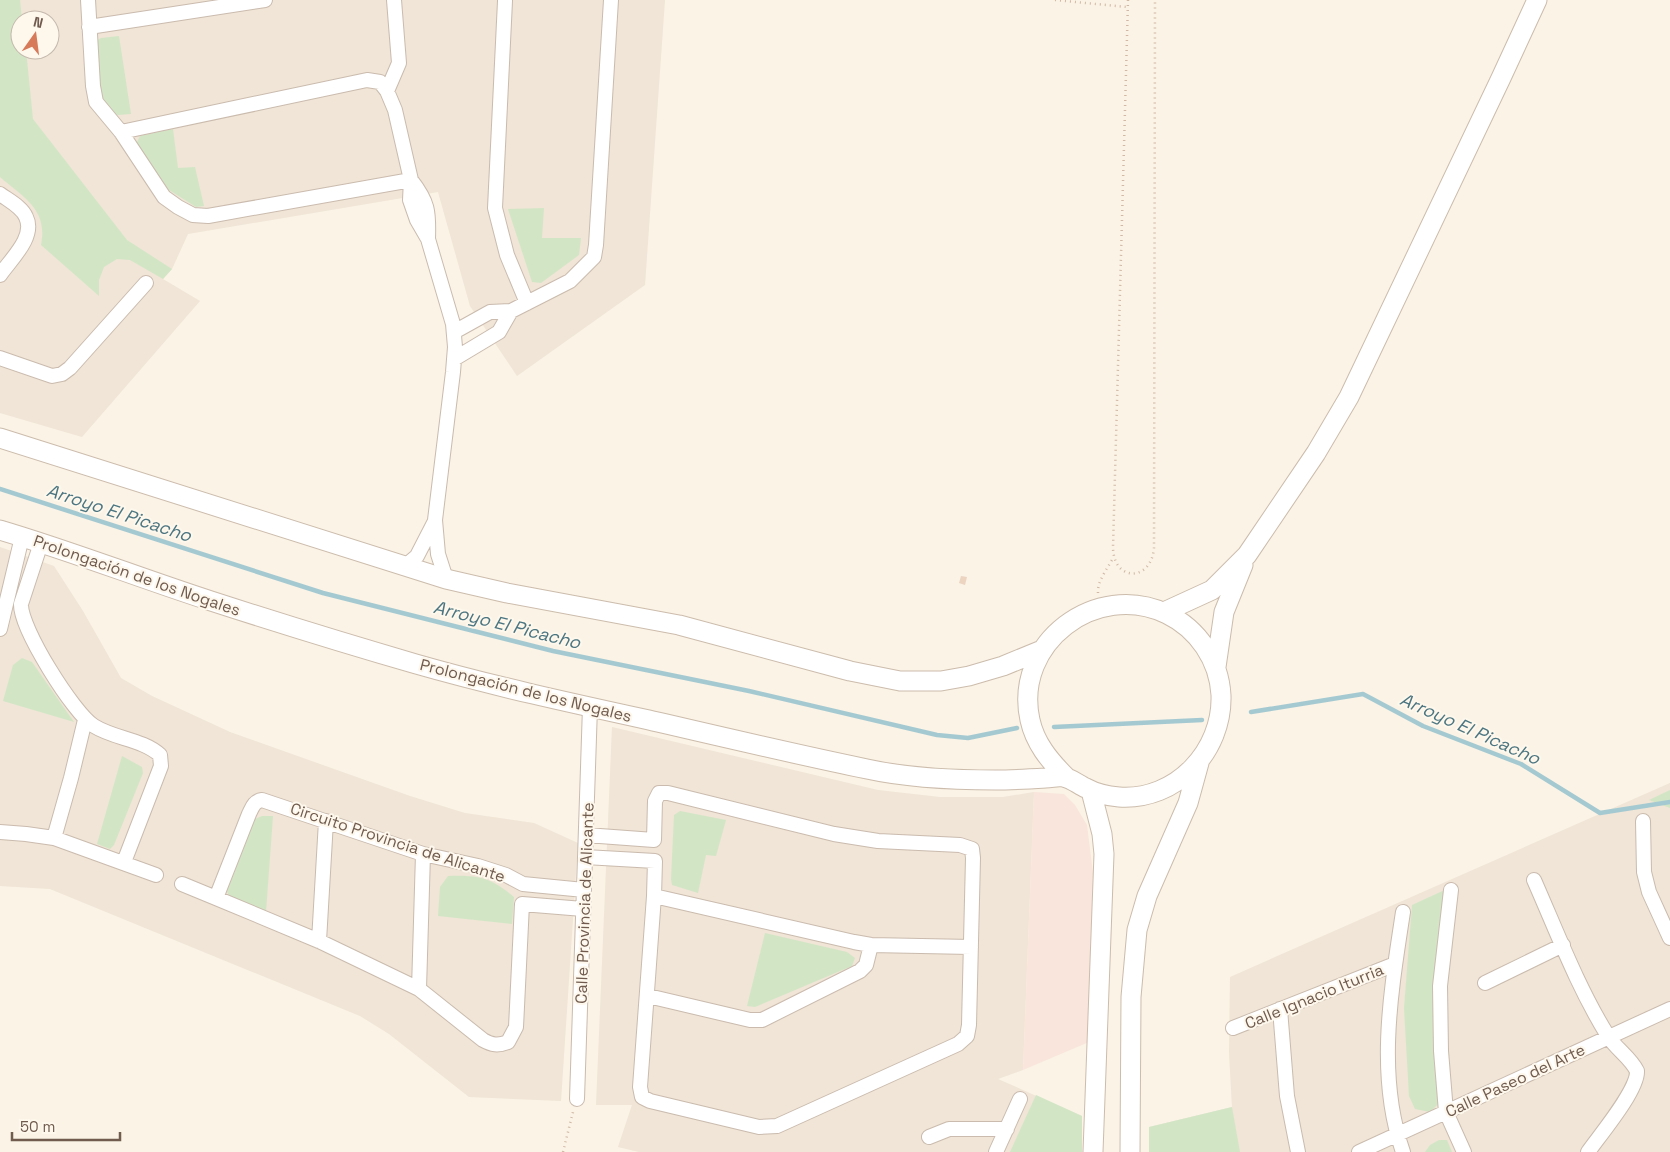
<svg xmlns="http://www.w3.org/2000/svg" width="1670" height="1152" viewBox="0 0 1670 1152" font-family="'Space Grotesk',sans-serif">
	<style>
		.residential { fill: #f0e5d6; fill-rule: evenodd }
		.commercial { fill: #f9e5db }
		.green { fill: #d2e6c6 }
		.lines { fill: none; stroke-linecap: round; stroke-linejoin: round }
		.stream { stroke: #a5c9d1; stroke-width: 4.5 }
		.building { fill: #ecd4c1 }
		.street-casing { stroke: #cabbae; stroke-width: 16 }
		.secondary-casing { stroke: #ccbcac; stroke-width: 21 }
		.path { stroke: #d1b7a4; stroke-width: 2.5; stroke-dasharray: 1 4; stroke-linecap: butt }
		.street { stroke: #fff; stroke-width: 14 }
		.secondary { stroke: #fff; stroke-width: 19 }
		.labels { text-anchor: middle; stroke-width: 4; stroke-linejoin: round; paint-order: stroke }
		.street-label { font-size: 16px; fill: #705b4e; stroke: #fdf7ec }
		.water-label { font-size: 18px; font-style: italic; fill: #4b7580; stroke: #fdf7ec }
	</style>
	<rect width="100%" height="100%" fill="#faf3e6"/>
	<path class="residential" d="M0,0H665L645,285L517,376L470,306L438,192L188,234L172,269L163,279L200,301L82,437L0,413ZM20,20H50V50H20Z
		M0,547L54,566L83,611L121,678L152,696L230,732L410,796L465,813L534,823L578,843L561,1101L469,1097L389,1034L360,1016L50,889L0,886Z
		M612,727L878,790L940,797H1003L1034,792L1023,1070L998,1079L1082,1116V1152H639L618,1147L632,1105H596Z
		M1670,783V1152H1149V1127L1232,1107L1229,1053L1230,977Z"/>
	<path class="commercial" d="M1034,792L1064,794L1075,805L1087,825L1093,873L1089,1042L1023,1070Z"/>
	<path class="green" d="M0,0H20L22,20H20V50H26L33,119L127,240L172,269L163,279L130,260L117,259L104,267L99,280V296L41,245C48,209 24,198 0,177Z
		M119,36L131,114L118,115L114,114L99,97L96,41L101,38Z
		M173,129L178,168L195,167L204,206L196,207L169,190L136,144L140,136Z
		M544,208L542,238H581L579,255L541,283L532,282L508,209Z
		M22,658L32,662L74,722L3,701L13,665Z
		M122,756L142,767L143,773L114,845L110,849L97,844Z
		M1670,790V808L1649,800Z
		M680,811L726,820L716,856L706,855L698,893L672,885L671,879L674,815Z
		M262,816H273L266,912L231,898L227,892L255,819Z
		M448,876C478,875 490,877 514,897L512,924L438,916L440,887Z
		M1449,888L1440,1102L1430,1112L1415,1109L1409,1096L1404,1008L1412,905Z
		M765,933L847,952L855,958L852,966L755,1007L747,1006Z
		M1036,1095L1082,1116V1152H1010Z
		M1232,1107L1240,1152H1149V1127Z
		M1439,1140H1447L1452,1152H1425L1430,1145Z"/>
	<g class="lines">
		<path class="stream" d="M0,489L323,593L553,651L749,691L937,735L968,738L1017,728
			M1251,712L1363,694L1423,726L1521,764L1600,813L1670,802
			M1054,727L1202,720"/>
	</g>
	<path class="building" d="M961,576L967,577L965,585L959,583Z"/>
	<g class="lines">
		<g class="street-casing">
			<path id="street" d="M88,0L93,86L96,102L121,132L164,197L178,207L193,215L208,216L411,180
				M505,1L495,208L507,255L527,303
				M89,27L265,0
				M387,91L399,63L394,0
				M121,132L367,80L380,82L387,91L395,110L411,180L410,200L417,220L428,239L453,324L455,347L453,372L435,520L438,554L446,579
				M411,180C428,202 429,211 428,239
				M0,194C8,200 22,207 26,217C36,237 10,260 0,275
				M454,332L490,312L511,311L570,281L594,257L596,245L611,0
				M0,358L52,376L62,374L70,368L146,283
				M454,359L499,332L511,311
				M41,543L21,604C20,628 74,714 94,726C115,739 142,739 160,755L161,766L124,862
				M404,567L417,556L434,523
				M0,629L22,537
				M1643,821L1644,872L1649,892L1670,938
				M0,832L26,834L54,838L156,875
				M54,838L71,778L85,720
				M585,857L655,861L654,896L640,1087L642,1097L650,1101L759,1127L777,1126L958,1044L967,1036L969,1025L973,858L972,849L960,845L878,841L834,834L668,793H659L655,801L654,840L586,835
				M1534,880C1557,932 1578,988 1608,1036C1616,1049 1630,1057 1637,1071C1638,1090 1600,1135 1588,1152
				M182,884L216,898
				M1451,890L1440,986L1441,1051L1446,1112L1464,1152
				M654,896L854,942L871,945L971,947
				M583,909L522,904L516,1027L508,1042C498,1046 492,1045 483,1040L419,989L319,941L216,898L249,814C252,808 254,801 262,800L423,854L478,866L506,875L523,884L584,890
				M319,941L326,821
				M1485,983L1563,945
				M419,989L423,854
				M648,996L750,1020H762L860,971L866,965L871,945
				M1280,1009L1287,1096L1298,1152
				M1233,1028L1395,964
				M577,1099L590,707
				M929,1137L949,1129H1007
				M996,1152L1020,1099
				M1359,1152L1670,1009
				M1403,1152C1376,1075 1391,991 1403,912"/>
		</g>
		<g class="secondary-casing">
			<path id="secondary" d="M0,438L446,579L507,593L679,625L850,671L900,681H941L969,676L1003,666L1042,650
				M0,530C71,551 140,578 211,601C279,623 347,644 416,664C493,686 571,703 649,720C722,737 794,754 867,769C908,778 952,780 995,780C1012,780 1029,779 1046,778C1052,778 1057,776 1063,777C1071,778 1079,785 1086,788C1095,793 1108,796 1119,797C1176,801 1223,751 1221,695C1219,660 1198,629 1167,614C1096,580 1013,643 1030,720C1035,743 1049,760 1066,777
				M1164,612L1212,590L1247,555L1316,453L1349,397L1501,78L1537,0
				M1216,667L1224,612L1243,565
				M1091,791L1102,834L1104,854L1093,1152
				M1130,1152L1131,997L1137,930L1147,896L1188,803L1199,763"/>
		</g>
		<path class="path" d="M1055,0L1127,7
			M1128,0L1113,548C1114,582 1151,582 1154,548L1155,0
			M1098,593C1097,581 1108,568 1113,558
			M563,1152L573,1112"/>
		<use href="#street" class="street"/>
		<use href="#secondary" class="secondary"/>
	</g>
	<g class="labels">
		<g class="street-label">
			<text transform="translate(137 575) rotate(19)" y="6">Prolongación de los Nogales</text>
			<text transform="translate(526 690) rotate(14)" y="6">Prolongación de los Nogales</text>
			<text transform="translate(398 842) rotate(18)" y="6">Circuito Provincia de Alicante</text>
			<text transform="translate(584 903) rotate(-88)" y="6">Calle Provincia de Alicante</text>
			<text transform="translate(1314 996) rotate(-22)" y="6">Calle Ignacio Iturria</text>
			<text transform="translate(1515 1080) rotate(-25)" y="6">Calle Paseo del Arte</text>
		</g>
		<g class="water-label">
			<text transform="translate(119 513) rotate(18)" y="6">Arroyo El Picacho</text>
			<text transform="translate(507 625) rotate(14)" y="6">Arroyo El Picacho</text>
			<text transform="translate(1470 729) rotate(24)" y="6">Arroyo El Picacho</text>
		</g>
	</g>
	<g transform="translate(35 35) rotate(14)"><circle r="24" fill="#fdf7ec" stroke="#c5b9ad"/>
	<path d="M0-4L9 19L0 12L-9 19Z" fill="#d67a59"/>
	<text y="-8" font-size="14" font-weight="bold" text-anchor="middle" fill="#705b4e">N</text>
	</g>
	<path d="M12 1132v8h108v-8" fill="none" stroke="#705b4e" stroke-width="2.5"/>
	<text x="20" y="1132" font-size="15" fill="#705b4e" stroke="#fdf7ec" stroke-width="4" paint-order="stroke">50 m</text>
</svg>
